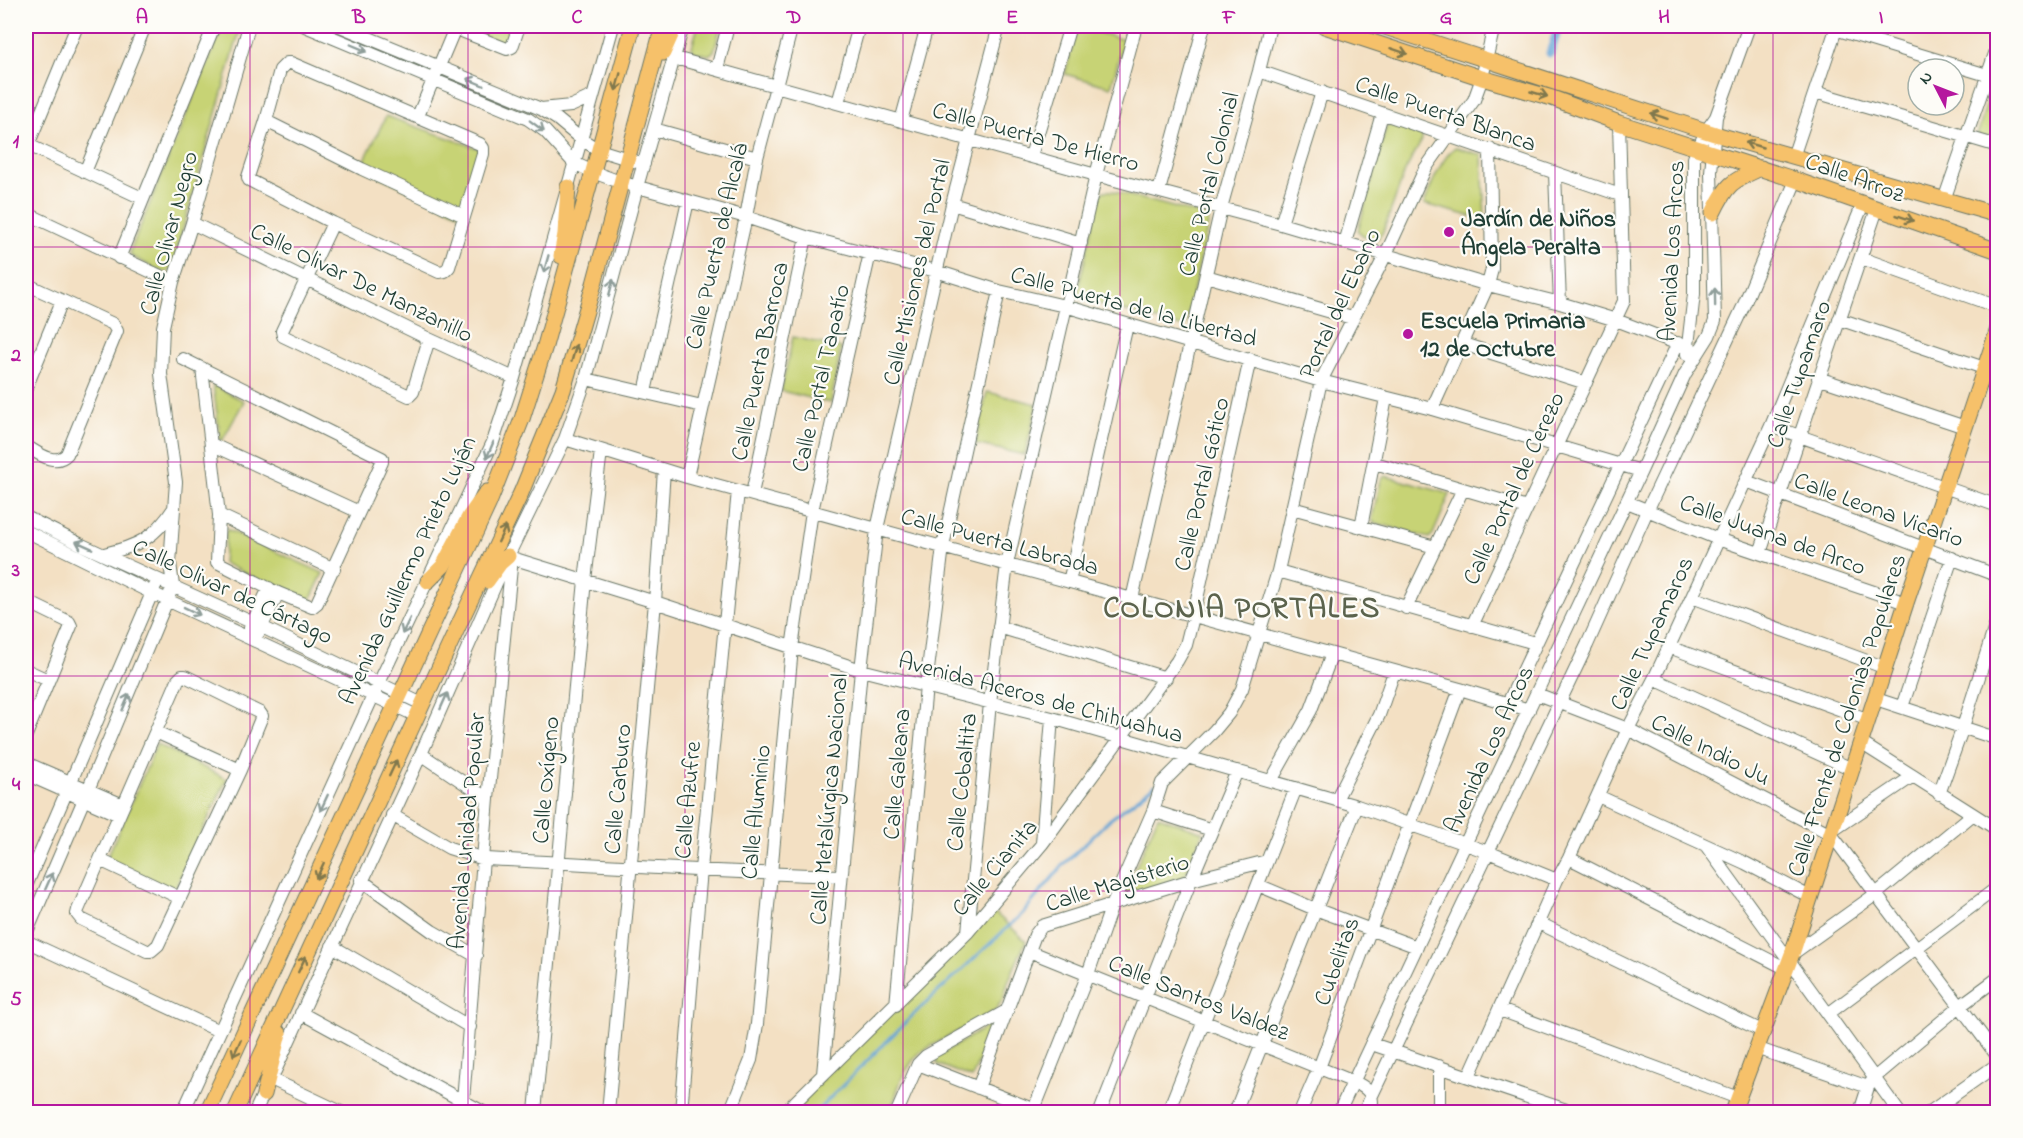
<svg xmlns="http://www.w3.org/2000/svg" width="2023" height="1138" viewBox="0 0 2023 1138" font-family="'Indie Flower',sans-serif">
	<style>
		.green { fill: #c7d375; stroke: #738854; stroke-width: 1.5 }
		.lines { fill: none; stroke-linecap: round; stroke-linejoin: round }
		.stream { stroke: #61a3d5; stroke-width: 3 }
		.canal { stroke: #61a3d5; stroke-width: 9 }
		.minor-casing { stroke: #697666; stroke-width: 14 }
		.major-casing { stroke: #697666; stroke-width: 17 }
		.minor { stroke: #fff; stroke-width: 12 }
		.major { stroke: #f6c16b; stroke-width: 15 }
		.oneway { stroke: #8f9e9a }
		.oneway2 { stroke: #80784d }
		.grid { fill: none; stroke: #b5179e; stroke-width: 1.5; stroke-opacity: 0.55 }
		.poi-dot { fill: #b5179e; stroke: #fdfcf7; stroke-width: 2 }
		.labels { text-anchor: middle; stroke-width: 4.5; stroke-linejoin: round; paint-order: stroke }
		.street-label { font-size: 24px; fill: #1f3d34; stroke: #fdfcf7 }
		.poi-label { font-size: 24px; font-weight: bold; fill: #1f3d34; stroke: #fdfcf7; text-anchor: start }
		.district-label { font-size: 30px; font-weight: bold; letter-spacing: 1.5px; fill: #5b634d; stroke: #fdfcf7 }
		.neatline { fill: none; stroke: #b5179e; stroke-width: 2 }
		.grid-label { font-size: 20px; text-anchor: middle; font-weight: bold; fill: #b5179e }
	</style>
	<rect width="100%" height="100%" fill="#fdfcf7"/>
	<filter id="ink" filterUnits="userSpaceOnUse"><feTurbulence type="fractalNoise" baseFrequency=".0167" numOctaves="2"/><feDisplacementMap in="SourceGraphic" scale="12" xChannelSelector="R" yChannelSelector="G"/><feConvolveMatrix kernelMatrix="1 2 1 2 8 2 1 2 1" color-interpolation-filters="sRGB"/></filter>
	<filter id="wash" filterUnits="userSpaceOnUse"><feTurbulence type="fractalNoise" baseFrequency=".008" numOctaves="4" result="noise"/><feDisplacementMap in="SourceGraphic" scale="24" xChannelSelector="R" yChannelSelector="G"/><feGaussianBlur stdDeviation="1.35" result="paint"/><feColorMatrix in="noise" values="0 0 0 0 0 0 0 0 0 0 0 0 0 0 0 0 0 1.4 0 .05"/><feComposite in="paint" operator="in"/></filter>
	<g filter="url(#wash)">
		<rect width="100%" height="100%" fill="#f3e0c3"/>
		<path class="green" d="M223,26H241L172,267L168,272H162L131,256L130,251Z
			M455,26H511L505,45Z
			M698,26H721L714,51L709,55L694,52L692,47Z
			M1078,26L1124,40L1111,87L1065,74Z
			M1997,69V141L1977,136Z
			M386,116L480,149L460,214L361,168Z
			M1389,125C1400,126 1413,129 1422,136V140L1405,171L1383,232L1378,239L1364,236L1358,231L1386,128Z
			M1455,147L1482,155L1485,220L1424,204C1432,184 1439,162 1455,147Z
			M1104,191H1113L1206,216L1209,220L1186,324L1181,327L1082,299L1077,293L1100,195Z
			M793,337L841,348L831,403L781,391Z
			M213,385L244,401L221,443Z
			M987,392L1037,404L1025,455L975,444Z
			M1385,476L1450,494L1433,534L1429,538L1373,522L1372,518L1381,480Z
			M226,529L323,573L309,603L223,563Z
			M157,744L227,779L173,892L106,860Z
			M1158,816L1203,832L1184,879L1127,896L1124,894Z
			M992,910L1026,941L1008,982L1004,997L995,1011L920,1052C911,1062 901,1077 897,1091C895,1100 893,1105 887,1112H789Z
			M993,1023L972,1078L937,1064L936,1057Z"/>
		<g class="lines">
			<path class="stream" d="M816,1112L912,1016L1022,914L1064,864L1108,821L1155,785"/>
			<path class="canal" d="M1550,53L1559,26"/>
		</g>
	</g>
	<g filter="url(#ink)">
		<g class="lines">
			<g class="minor-casing">
				<path id="minor" d="M305,26L528,119L545,131L574,163L593,172L620,182L746,217L806,237L936,271L999,291L1065,306L1321,381L1432,409L1641,471
					M340,26L541,109L557,119L581,139L599,150L644,164
					M449,26L507,49L512,47L519,26
					M1835,29L1987,75
					M675,58L1096,175L1281,224L1488,285L1560,303L1616,320L1699,352
					M287,63H291L480,144L483,148V154L449,267L445,271L439,272L333,223L249,180L248,177L266,121L280,70Z
					M717,69L728,26
					M1259,71L1620,195
					M1815,92L1998,146
					M838,103L859,26
					M541,109L571,106L593,96
					M418,116L455,28
					M266,121L362,169L464,216
					M901,121L927,26
					M654,129L757,158
					M26,144L142,198
					M28,145L77,26
					M1031,156L1070,26
					M1793,157L1837,26
					M85,172L145,26
					M1555,173L1560,303
					M1159,191L1204,26
					M1944,200L1998,45
					M952,204L1081,243
					M26,213L173,282
					M192,223L429,339L514,378
					M333,223L282,331L283,336L409,396L413,392L429,339
					M1281,224L1322,92
					M1345,243L1382,114
					M119,258L214,26
					M1861,258L1998,307
					M1206,276L1352,318
					M26,284L113,324L117,331L67,454C55,467 38,453 26,446
					M1839,319L1984,368
					M1463,344L1586,383
					M1687,354L1694,294V158L1706,131L1716,117L1749,26
					M183,359L382,458V462L317,603L312,607L278,593L217,562L219,515L202,368
					M1818,378L1965,427
					M586,379L702,406
					M26,388L62,301
					M645,392L688,201
					M1432,409L1488,285L1492,269L1490,149
					M1771,426L1998,506
					M565,439L687,477L1460,689L1529,710
					M211,444L359,512
					M1375,463L1527,508
					M687,477L746,217L757,158L792,26
					M1746,481L1998,576
					M752,494L806,237
					M1627,502L1718,539L1906,603
					M1292,508L1435,547
					M219,515L334,569
					M26,517L82,545L262,627L422,704
					M1361,527L1386,398
					M26,531L152,593L417,716
					M1760,553L1877,209
					M104,554C138,546 155,538 174,508
					M512,558L655,602L861,670L1052,718L1357,806L1488,852L1557,880
					M1278,571L1535,643
					M1069,582L1127,325
					M1692,597L1886,668
					M1132,599L1221,208L1259,71L1270,26
					M26,601L69,622L71,626L26,735
					M1406,608L1463,489
					M1472,626L1624,301L1619,123
					M999,627L1166,678
					M250,628L269,588
					M259,632L278,593
					M1669,647L1869,720
					M26,670L48,680
					M182,676H185L260,713L262,716L240,770L158,945L151,951H147L81,919L77,914L78,910L178,680Z
					M1654,679L1852,769
					M1537,694L1628,729L1831,834L1998,1057
					M1876,699L1998,739
					M1508,703L1678,343
					M1902,707L1952,558
					M156,732L240,770
					M1861,743L1998,830
					M421,754L488,799
					M26,763L123,805
					M26,774L119,815
					M1271,781L1311,710L1332,654
					M1939,794L1963,727L1998,617
					M1598,796L1745,863L1810,897
					M1336,800L1379,715L1394,672
					M1153,811L1212,830
					M392,815L449,848L484,859C603,864 722,873 841,876
					M1993,827L1998,813
					M1832,831L1913,776
					M1042,843L1052,718
					M1707,847L1899,1112
					M1569,858L1787,969
					M100,860L180,898
					M361,880L432,931L476,956
					M1258,885L1315,909L1417,947
					M26,886L155,586
					M1539,923L1762,1031
					M968,932L990,703L1007,564L1096,175L1136,26
					M26,934L88,790L173,586L170,563L176,482L161,374L163,327L173,282L192,223L249,26
					M26,941L219,1031
					M332,946L470,1027
					M1029,951L1354,1082C1363,1086 1372,1091 1372,1102
					M1792,954L1876,894L1972,815
					M896,1005L926,686L943,546L999,291
					M1500,1010L1738,1098
					M301,1013L483,1112
					M1828,1014L1998,887
					M1372,1044L1572,1112
					M1756,1048L1868,1087
					M918,1064L1040,1112
					M1439,1066V1112
					M275,1071L421,754L508,556L565,439L586,379L637,187L683,26
					M823,1074L861,670L877,529L952,204L999,26
					M1469,1076L1557,880L1569,858L1628,729L1654,679L1771,426L1863,204
					M271,1079L341,1112
					M978,1088L1035,935L1042,926L1191,880L1267,861
					M183,1112L379,683L493,442L514,378L613,26
					M255,1112L267,1086
					M462,1112L488,799L512,558L510,557
					M535,1112L585,580L601,451
					M608,1112L655,602L664,470
					M681,1112L701,869L738,491
					M730,1112L751,1060L757,1024L792,648L812,511L870,253
					M785,1112L968,932L1042,844L1177,661L1186,645L1193,617L1250,359
					M897,1112L918,1064L926,1056L1008,1010
					M1033,1112L1088,974L1112,905L1153,811L1162,783L1214,731L1229,713L1242,689L1278,571L1321,381L1386,254L1425,169L1474,100L1482,78L1494,26
					M1100,1112L1191,880L1237,771
					M1168,1112L1296,788
					M1235,1112L1357,806
					M1300,1112L1319,1068L1460,689
					M1339,1112L1641,471L1685,374L1709,336L1715,321L1711,172L1716,117
					M1364,1112L1587,645L1647,511L1743,307L1796,180
					M1860,1112L1868,1087L1874,1078L1960,1006L1998,978
					M1930,1112L1998,1064"/>
			</g>
			<g class="major-casing">
				<path id="major" d="M1324,26L1482,78L1552,98L1619,123L1790,178L1998,251
					M1382,26L1715,134L1998,215
					M663,53L675,26
					M1713,213C1727,184 1731,181 1761,168
					M561,256L565,234L568,187
					M428,581L443,566L469,517L487,492
					M487,581L500,563L508,556
					M264,1094L279,1033
					M207,1112L489,503L522,419L545,346L633,26
					M235,1112L462,618L521,493L563,390L594,284L663,26
					M1733,1112L1792,954L1906,603L1998,329"/>
			</g>
			<use href="#minor" class="minor"/>
			<use href="#major" class="major"/>
		</g>
		<defs><path id="oneway-shaft" d="M-6 0H5M1.5-3L5.5 0L1.5 3" fill="none" stroke-width="1.6" stroke-linecap="round" stroke-linejoin="round" transform="scale(1.5)"/></defs>
		<g class="oneway">
			<use href="#oneway-shaft" transform="translate(359 48) rotate(23)"/>
			<use href="#oneway-shaft" transform="translate(475 82) rotate(-157)"/>
			<use href="#oneway-shaft" transform="translate(537 126) rotate(37)"/>
			<use href="#oneway-shaft" transform="translate(546 264) rotate(106)"/>
			<use href="#oneway-shaft" transform="translate(611 288) rotate(-75)"/>
			<use href="#oneway-shaft" transform="translate(1715 297) rotate(-91)"/>
			<use href="#oneway-shaft" transform="translate(490 450) rotate(113)"/>
			<use href="#oneway-shaft" transform="translate(84 545) rotate(-156)"/>
			<use href="#oneway-shaft" transform="translate(192 611) rotate(26)"/>
			<use href="#oneway-shaft" transform="translate(406 626) rotate(116)"/>
			<use href="#oneway-shaft" transform="translate(444 701) rotate(-66)"/>
			<use href="#oneway-shaft" transform="translate(126 702) rotate(-67)"/>
			<use href="#oneway-shaft" transform="translate(324 803) rotate(115)"/>
			<use href="#oneway-shaft" transform="translate(49 881) rotate(-66)"/>
		</g>
		<g class="oneway2">
			<use href="#oneway-shaft" transform="translate(1399 51) rotate(18)"/>
			<use href="#oneway-shaft" transform="translate(618 82) rotate(105)"/>
			<use href="#oneway-shaft" transform="translate(1539 94) rotate(16)"/>
			<use href="#oneway-shaft" transform="translate(1659 116) rotate(-162)"/>
			<use href="#oneway-shaft" transform="translate(1754 145) rotate(-164)"/>
			<use href="#oneway-shaft" transform="translate(1905 218) rotate(19)"/>
			<use href="#oneway-shaft" transform="translate(574 353) rotate(-74)"/>
			<use href="#oneway-shaft" transform="translate(502 534) rotate(-65)"/>
			<use href="#oneway-shaft" transform="translate(393 768) rotate(-65)"/>
			<use href="#oneway-shaft" transform="translate(320 871) rotate(115)"/>
			<use href="#oneway-shaft" transform="translate(302 964) rotate(-65)"/>
			<use href="#oneway-shaft" transform="translate(237 1048) rotate(115)"/>
		</g>
	</g>
	<path class="grid" d="M250,26V1112M468,26V1112M685,26V1112M903,26V1112M1120,26V1112M1338,26V1112M1555,26V1112M1773,26V1112M26,247H1998M26,462H1998M26,676H1998M26,891H1998"/>
	<g class="poi-dot">
		<circle cx="1449" cy="232" r="6"/>
		<circle cx="1408" cy="334" r="6"/>
	</g>
	<g class="labels">
		<g class="street-label">
			<text transform="translate(1446 113) rotate(19)" y="8">Calle Puerta Blanca</text>
			<text transform="translate(1036 136) rotate(15)" y="8">Calle Puerta De Hierro</text>
			<text transform="translate(1855 177) rotate(20)" y="8">Calle Arroz</text>
			<text transform="translate(1208 184) rotate(-76)" y="8">Calle Portal Colonial</text>
			<text transform="translate(168 233) rotate(-75)" y="8">Calle Olivar Negro</text>
			<text transform="translate(716 246) rotate(-77)" y="8">Calle Puerta de Alcalá</text>
			<text transform="translate(1671 251) rotate(-87)" y="8">Avenida Los Arcos</text>
			<text transform="translate(916 272) rotate(-77)" y="8">Calle Misiones del Portal</text>
			<text transform="translate(362 282) rotate(26)" y="8">Calle Olivar De Manzanillo</text>
			<text transform="translate(1339 303) rotate(-65)" y="8">Portal del Ebano</text>
			<text transform="translate(1134 306) rotate(15)" y="8">Calle Puerta de la Libertad</text>
			<text transform="translate(759 361) rotate(-78)" y="8">Calle Puerta Barroca</text>
			<text transform="translate(1798 374) rotate(-71)" y="8">Calle Tupamaro</text>
			<text transform="translate(820 378) rotate(-77)" y="8">Calle Portal Tapatío</text>
			<text transform="translate(1201 484) rotate(-77)" y="8">Calle Portal Gótico</text>
			<text transform="translate(1513 488) rotate(-65)" y="8">Calle Portal de Cerezo</text>
			<text transform="translate(1879 509) rotate(20)" y="8">Calle Leona Vicario</text>
			<text transform="translate(1773 534) rotate(20)" y="8">Calle Juana de Arco</text>
			<text transform="translate(1000 541) rotate(15)" y="8">Calle Puerta Labrada</text>
			<text transform="translate(407 570) rotate(-65)" y="8">Avenida Guillermo Prieto Luján</text>
			<text transform="translate(233 591) rotate(25)" y="8">Calle Olivar de Cártago</text>
			<text transform="translate(1651 633) rotate(-65)" y="8">Calle Tupamaros</text>
			<text transform="translate(1041 697) rotate(15)" y="8">Avenida Aceros de Chihuahua</text>
			<text transform="translate(1846 715) rotate(-72)" y="8">Calle Frente de Colonias Populares</text>
			<text transform="translate(1488 749) rotate(-65)" y="8">Avenida Los Arcos</text>
			<text transform="translate(1711 749) rotate(27)" y="8">Calle Indio Ju</text>
			<text transform="translate(896 774) rotate(-85)" y="8">Calle Galeana</text>
			<text transform="translate(545 780) rotate(-85)" y="8">Calle Oxígeno</text>
			<text transform="translate(961 782) rotate(-84)" y="8">Calle Cobaltita</text>
			<text transform="translate(617 789) rotate(-85)" y="8">Calle Carburo</text>
			<text transform="translate(828 799) rotate(-85)" y="8">Calle Metalúrgica Nacional</text>
			<text transform="translate(687 800) rotate(-85)" y="8">Calle Azufre</text>
			<text transform="translate(755 812) rotate(-84)" y="8">Calle Aluminio</text>
			<text transform="translate(466 831) rotate(-85)" y="8">Avenida Unidad Popular</text>
			<text transform="translate(994 867) rotate(-50)" y="8">Calle Cianita</text>
			<text transform="translate(1117 882) rotate(-17)" y="8">Calle Magisterio</text>
			<text transform="translate(1336 961) rotate(-70)" y="8">Cubelitas</text>
			<text transform="translate(1199 997) rotate(22)" y="8">Calle Santos Valdez</text>
		</g>
		<g class="poi-label">
			<text x="1461" y="226">Jardín de Niños<tspan x="1461" dy="28">Ángela Peralta</tspan></text>
			<text x="1420" y="328">Escuela Primaria<tspan x="1420" dy="28">12 de Octubre</tspan></text>
		</g>
		<g class="district-label">
			<text x="1242" y="617">COLONIA PORTALES</text>
		</g>
	</g>
	<rect width="2023" height="1138" fill="none" stroke="#fdfcf7" stroke-width="66"/>
	<g transform="translate(1936 87) rotate(312)"><circle r="28" fill="#fdfcf7" stroke="#a4b0a9" stroke-width="1.5"/>
	<path d="M0-4.5L10 22L0 15L-10 22Z" fill="#b5179e"/>
	<text y="-9" font-size="16" font-weight="bold" text-anchor="middle" fill="#1f3d34">N</text>
	</g>
	<rect x="33" y="33" width="1957" height="1072" class="neatline"/>
	<g class="grid-label">
		<text x="142" y="23">A</text>
		<text x="359" y="23">B</text>
		<text x="577" y="23">C</text>
		<text x="794" y="23">D</text>
		<text x="1012" y="23">E</text>
		<text x="1229" y="23">F</text>
		<text x="1446" y="23">G</text>
		<text x="1664" y="23">H</text>
		<text x="1881" y="23">I</text>
		<text x="16" y="147">1</text>
		<text x="16" y="361">2</text>
		<text x="16" y="576">3</text>
		<text x="16" y="790">4</text>
		<text x="16" y="1005">5</text>
	</g>
</svg>
